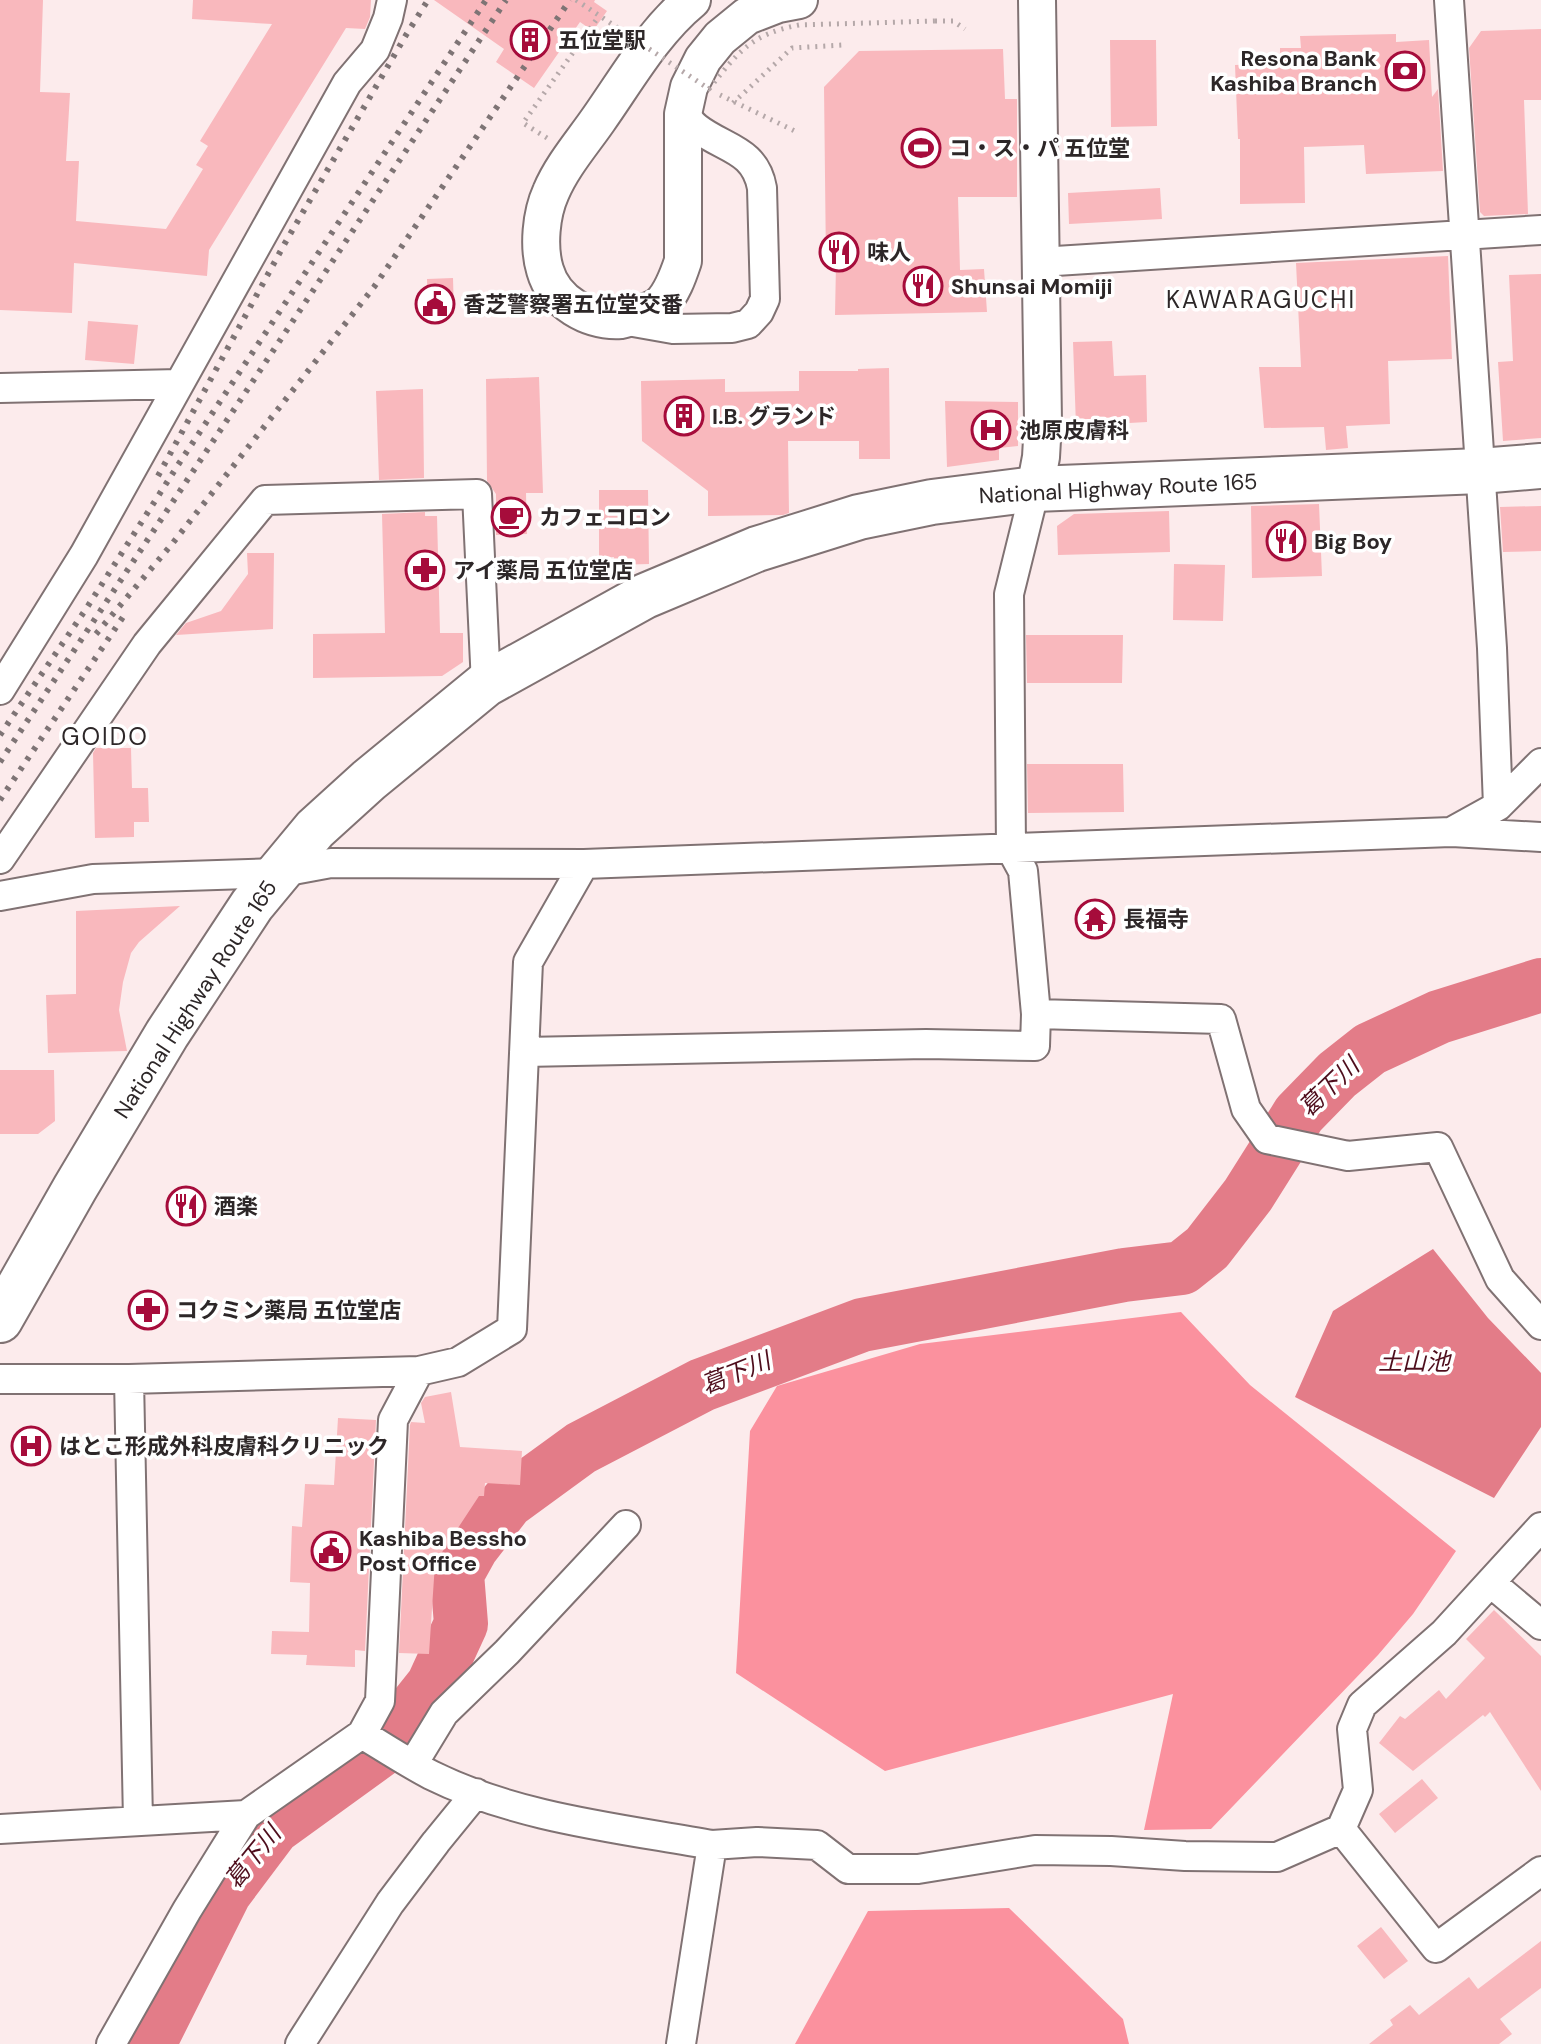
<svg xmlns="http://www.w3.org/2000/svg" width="1541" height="2044" viewBox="0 0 1541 2044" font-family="'DM Sans','Noto Sans JP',sans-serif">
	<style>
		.forest { fill: #fb919e }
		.water { fill: #e37c88 }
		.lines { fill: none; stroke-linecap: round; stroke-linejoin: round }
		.river { stroke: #e37c88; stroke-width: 54 }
		.building { fill: #f9b8bd }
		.minor-casing { stroke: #807273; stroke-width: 32 }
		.tertiary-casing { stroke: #807273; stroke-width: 40 }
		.trunk-casing { stroke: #807273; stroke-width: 48 }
		.path { stroke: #b5a8a9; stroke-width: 5; stroke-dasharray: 2 6; stroke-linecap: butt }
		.minor { stroke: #fff; stroke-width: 28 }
		.tertiary { stroke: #fff; stroke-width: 36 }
		.trunk { stroke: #fff; stroke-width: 44 }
		.rail { stroke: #7e7475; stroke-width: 6; stroke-dasharray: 4 8; stroke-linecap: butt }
		.path-bridge { stroke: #b5a8a9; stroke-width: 5; stroke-dasharray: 2 6; stroke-linecap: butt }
		.labels { text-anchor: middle; stroke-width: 7; stroke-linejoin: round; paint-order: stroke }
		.poi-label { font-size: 22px; font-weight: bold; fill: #2d2728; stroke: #fff; text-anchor: start }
		.street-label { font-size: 22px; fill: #2d2728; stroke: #fff }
		.neighbourhood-label { font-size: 24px; letter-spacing: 2px; fill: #2d2728; stroke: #fff }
		.water-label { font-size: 24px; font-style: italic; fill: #4e0d1c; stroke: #fff }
	</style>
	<rect width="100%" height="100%" fill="#fcebec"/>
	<path class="forest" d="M1181,1312L1250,1385L1456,1551L1413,1614L1378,1655L1211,1829L1144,1830L1173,1694L885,1771L736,1673L750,1431L777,1386L920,1344Z
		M1009,1908L1123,2019L1129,2044H795L868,1911Z"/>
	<path class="water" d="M1433,1249L1488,1318L1541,1373V1427L1494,1498L1295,1397L1333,1311Z"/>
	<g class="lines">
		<path class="river" d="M149,2044L225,1892L273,1828L382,1749L433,1685L461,1624L457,1574L472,1547L507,1502L581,1448L702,1385L862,1325L1124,1275L1182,1268L1207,1248L1248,1195L1299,1114L1337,1075L1370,1049L1439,1017L1541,985"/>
	</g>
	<path class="building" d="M0,0H43L40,92L70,93L66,161H79L76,221L166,229L203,169L196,165L208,146L200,141L272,24L192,19L193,0H371L370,17L365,29L346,28L209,250L207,276L74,263L72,313L0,310Z
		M434,0H595L594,2L607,11L593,31L580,22L534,88L496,62L504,49Z
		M1541,29V100H1524L1528,214L1484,216L1480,212L1469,48L1481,31Z
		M1396,34V42L1429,40L1432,97L1438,89L1443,171L1366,174L1364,145L1304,147L1305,203L1240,204V139H1238L1235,65L1280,63V48H1301L1300,36Z
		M1110,40H1156L1157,126L1111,127Z
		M1003,49L1005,99H1017V197H958L960,270L984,269L987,312L835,315L836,264H826L824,87L859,51Z
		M1160,188L1162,219L1069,224L1068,193Z
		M1448,256L1452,359L1388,361L1390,424L1346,426L1348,448L1326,450L1324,427L1264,428L1259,367H1301L1296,263Z
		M1541,274V438L1503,441L1498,362L1513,361L1509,275Z
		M453,278L454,314H428L427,279Z
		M88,321L138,325L134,364L85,360Z
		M1112,341L1114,376L1146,375L1147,422L1076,426L1073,342Z
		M889,368L890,459H859V441H788L789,513L783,515L708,516V491L642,441L641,381L725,379V392L799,391V371H858V369Z
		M539,377L543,493H526L527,534L496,535V494L487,481L486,379Z
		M423,389L424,478L379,480L376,391Z
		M945,401L1018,402V446L999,448V460L947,467Z
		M599,490H648L649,564L613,565L614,557L599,558Z
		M1319,504L1322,576L1252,578L1251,506Z
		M1541,506V551L1503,552L1500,507Z
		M1169,511L1170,552L1058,555L1057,526L1074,514Z
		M425,512V516H437L440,633H463V662L442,676L313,678V634L385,633L382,514Z
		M247,553H274L273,629L176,635L186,623L221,611L248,574Z
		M1174,564L1225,565L1223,621L1173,620Z
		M1026,635H1123L1122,683H1027Z
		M96,748H131L132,788H148L149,822H134V837L95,838L93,753Z
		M1027,764H1123L1124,812L1028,813Z
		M180,906L139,942L131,953L123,982L119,1010L127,1051L48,1053L46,995L76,994V911Z
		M0,1070H54L55,1121L38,1134H0Z
		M451,1392L460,1447L522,1451L520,1485L485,1483L484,1496H479L435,1563L429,1654L399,1653L410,1425L411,1422L425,1423L421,1403L425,1397Z
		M338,1418L376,1420L365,1651L355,1650V1667L306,1665L307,1655L271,1654L272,1631L309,1632L310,1583L290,1582L292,1526L302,1527L305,1484L334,1485Z
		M1494,1610L1541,1656V1791L1490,1712L1485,1717L1483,1715L1413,1771L1379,1743L1400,1716L1405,1719L1439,1690L1446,1699L1485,1658L1466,1639Z
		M1422,1779L1438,1798L1395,1833L1379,1814Z
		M1381,1927L1408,1961L1384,1979L1357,1946Z
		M1541,1941V1988L1500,2019L1512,2034L1499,2044H1369L1393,2025L1390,2020L1410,2005L1419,2015L1469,1977L1478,1989Z"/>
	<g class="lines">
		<g class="minor-casing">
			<path id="minor" d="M1449,0L1492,648L1498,806
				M1040,262L1541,230
				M622,320L673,329L732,328L748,324L759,312L765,299L762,188C755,149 724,149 697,128C692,124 688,118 683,114
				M0,388L179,384
				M1035,489L1009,594L1011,849L1023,871L1036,1014L1221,1019L1246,1109L1267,1139L1348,1156L1438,1147L1500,1279L1541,1325
				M0,690L84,555L347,83L375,50L388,18L392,0
				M1452,832L1541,837
				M0,859L147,644L265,500L477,494L486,684
				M0,896L93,879L277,873L331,863L584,864L1451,832L1498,806L1541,763
				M524,1052L926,1044L1035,1046L1036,1014
				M0,1379H129L419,1371L458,1362L512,1329L528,962L584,864
				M129,1379L138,1821
				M1541,1527L1444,1633L1362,1705L1352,1729L1358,1790L1341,1829L1436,1948L1541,1871
				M1491,1583L1541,1625
				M362,1734C385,1748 408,1763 431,1775C518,1818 618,1828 712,1845L681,2044
				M413,1764L444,1713L507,1652L626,1525
				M0,1829L246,1815
				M712,1845L757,1842L817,1845L848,1869H918L1035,1850L1111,1851L1185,1856L1277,1857L1341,1829
				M111,2044L187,1910L246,1815L362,1734L380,1701L393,1420L419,1371
				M300,2044L390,1903L436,1842L476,1793"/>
		</g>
		<g class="tertiary-casing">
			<path id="tertiary" d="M692,0C653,32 627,79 598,120C582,143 562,166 551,192C541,214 538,247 545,270C554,302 589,322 621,320C627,319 633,316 639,314C646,312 655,309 661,304C672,293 678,276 683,261V114L689,87L703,59L720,38L747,16L778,4L799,0
				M1035,489L1041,457L1043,422L1037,0"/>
		</g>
		<g class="trunk-casing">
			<path id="trunk" d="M0,1320L75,1188L167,1034L252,905L315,829L369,780L486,684L645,596L757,549L859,517L932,502L1035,489L1480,471L1541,466"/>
		</g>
		<path class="path" d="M935,21H953L965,29
			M720,95L799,133
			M733,103L792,48L843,45
			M547,138L523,123L599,16"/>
		<use href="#minor" class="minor"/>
		<use href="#tertiary" class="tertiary"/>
		<use href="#trunk" class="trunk"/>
		<path class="rail" d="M158,476L285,243L406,35L428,0
			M96,634L172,544L374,287L570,0
			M0,735L86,609L178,465L486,0
			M0,762L506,0
			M0,800L123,617"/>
		<path class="path-bridge" d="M576,0L709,89C738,52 751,34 799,25L935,21"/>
	</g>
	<defs>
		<g id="building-ring" transform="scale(2)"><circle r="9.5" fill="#fff" stroke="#a60c3b" stroke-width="1.5"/><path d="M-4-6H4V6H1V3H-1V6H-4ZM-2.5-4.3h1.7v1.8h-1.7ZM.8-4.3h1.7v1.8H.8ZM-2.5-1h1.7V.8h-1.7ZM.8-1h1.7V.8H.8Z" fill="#a60c3b"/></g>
		<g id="bank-ring" transform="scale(2)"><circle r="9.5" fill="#fff" stroke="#a60c3b" stroke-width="1.5"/><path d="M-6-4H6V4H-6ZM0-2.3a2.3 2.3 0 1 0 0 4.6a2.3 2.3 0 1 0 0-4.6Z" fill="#a60c3b"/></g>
		<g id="stadium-ring" transform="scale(2)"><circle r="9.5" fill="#fff" stroke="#a60c3b" stroke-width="1.5"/><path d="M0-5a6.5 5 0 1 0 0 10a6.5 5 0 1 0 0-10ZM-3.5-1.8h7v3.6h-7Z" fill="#a60c3b"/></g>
		<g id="restaurant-ring" transform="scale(2)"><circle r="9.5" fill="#fff" stroke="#a60c3b" stroke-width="1.5"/><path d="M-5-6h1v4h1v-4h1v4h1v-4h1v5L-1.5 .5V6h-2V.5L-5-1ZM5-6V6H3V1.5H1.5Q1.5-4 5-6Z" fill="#a60c3b"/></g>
		<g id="civic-ring" transform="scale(2)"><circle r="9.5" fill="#fff" stroke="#a60c3b" stroke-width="1.5"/><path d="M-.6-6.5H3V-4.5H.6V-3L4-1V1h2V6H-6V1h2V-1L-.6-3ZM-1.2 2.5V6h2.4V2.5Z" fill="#a60c3b"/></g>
		<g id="hospital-ring" transform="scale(2)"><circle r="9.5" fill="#fff" stroke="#a60c3b" stroke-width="1.5"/><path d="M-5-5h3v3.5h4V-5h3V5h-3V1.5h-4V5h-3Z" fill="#a60c3b"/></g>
		<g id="cafe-ring" transform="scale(2)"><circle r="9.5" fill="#fff" stroke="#a60c3b" stroke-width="1.5"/><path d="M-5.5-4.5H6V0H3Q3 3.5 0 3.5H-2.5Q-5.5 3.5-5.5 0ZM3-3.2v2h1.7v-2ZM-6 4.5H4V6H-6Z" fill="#a60c3b"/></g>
		<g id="pharmacy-ring" transform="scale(2)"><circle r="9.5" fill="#fff" stroke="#a60c3b" stroke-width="1.5"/><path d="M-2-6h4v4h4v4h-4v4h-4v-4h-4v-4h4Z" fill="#a60c3b"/></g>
		<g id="temple-ring" transform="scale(2)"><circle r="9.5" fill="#fff" stroke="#a60c3b" stroke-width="1.5"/><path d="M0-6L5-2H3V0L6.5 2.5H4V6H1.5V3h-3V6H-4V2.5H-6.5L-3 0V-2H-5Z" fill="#a60c3b"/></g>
	</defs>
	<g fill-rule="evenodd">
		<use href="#building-ring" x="530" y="40"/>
		<use href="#bank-ring" x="1405" y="71"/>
		<use href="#stadium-ring" x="921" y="148"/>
		<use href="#restaurant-ring" x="839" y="252"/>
		<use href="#restaurant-ring" x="923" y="286"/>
		<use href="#civic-ring" x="435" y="304"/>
		<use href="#building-ring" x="684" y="416"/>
		<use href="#hospital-ring" x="991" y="430"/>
		<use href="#cafe-ring" x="511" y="517"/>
		<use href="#restaurant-ring" x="1286" y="541"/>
		<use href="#pharmacy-ring" x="425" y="570"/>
		<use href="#temple-ring" x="1095" y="919"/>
		<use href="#restaurant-ring" x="186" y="1206"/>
		<use href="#pharmacy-ring" x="148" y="1310"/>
		<use href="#hospital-ring" x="31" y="1446"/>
		<use href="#civic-ring" x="331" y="1551"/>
	</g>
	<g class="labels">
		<g class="poi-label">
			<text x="558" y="48">五位堂駅</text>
			<text x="1377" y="66" text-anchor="end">Resona Bank<tspan x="1377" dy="25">Kashiba Branch</tspan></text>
			<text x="949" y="156">コ・ス・パ 五位堂</text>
			<text x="867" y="260">味人</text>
			<text x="951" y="294">Shunsai Momiji</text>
			<text x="463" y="312">香芝警察署五位堂交番</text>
			<text x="712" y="424">I.B. グランド</text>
			<text x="1019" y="438">池原皮膚科</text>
			<text x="539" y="525">カフェコロン</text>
			<text x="1314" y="549">Big Boy</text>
			<text x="453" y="578">アイ薬局 五位堂店</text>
			<text x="1123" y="927">長福寺</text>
			<text x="214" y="1214">酒楽</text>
			<text x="176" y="1318">コクミン薬局 五位堂店</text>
			<text x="59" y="1454">はとこ形成外科皮膚科クリニック</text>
			<text x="359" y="1546">Kashiba Bessho<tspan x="359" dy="25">Post Office</tspan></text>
		</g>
		<g class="street-label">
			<text transform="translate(1118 488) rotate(-3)" y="8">National Highway Route 165</text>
			<text transform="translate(195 999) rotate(-57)" y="8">National Highway Route 165</text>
		</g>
		<g class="neighbourhood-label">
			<text x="1261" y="308">KAWARAGUCHI</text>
			<text x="105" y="745">GOIDO</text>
		</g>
		<g class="water-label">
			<text transform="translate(1329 1087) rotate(-44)" y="8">葛下川</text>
			<text x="1414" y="1370">土山池</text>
			<text transform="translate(736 1373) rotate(-22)" y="8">葛下川</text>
			<text transform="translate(253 1857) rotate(-51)" y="8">葛下川</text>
		</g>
	</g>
</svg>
